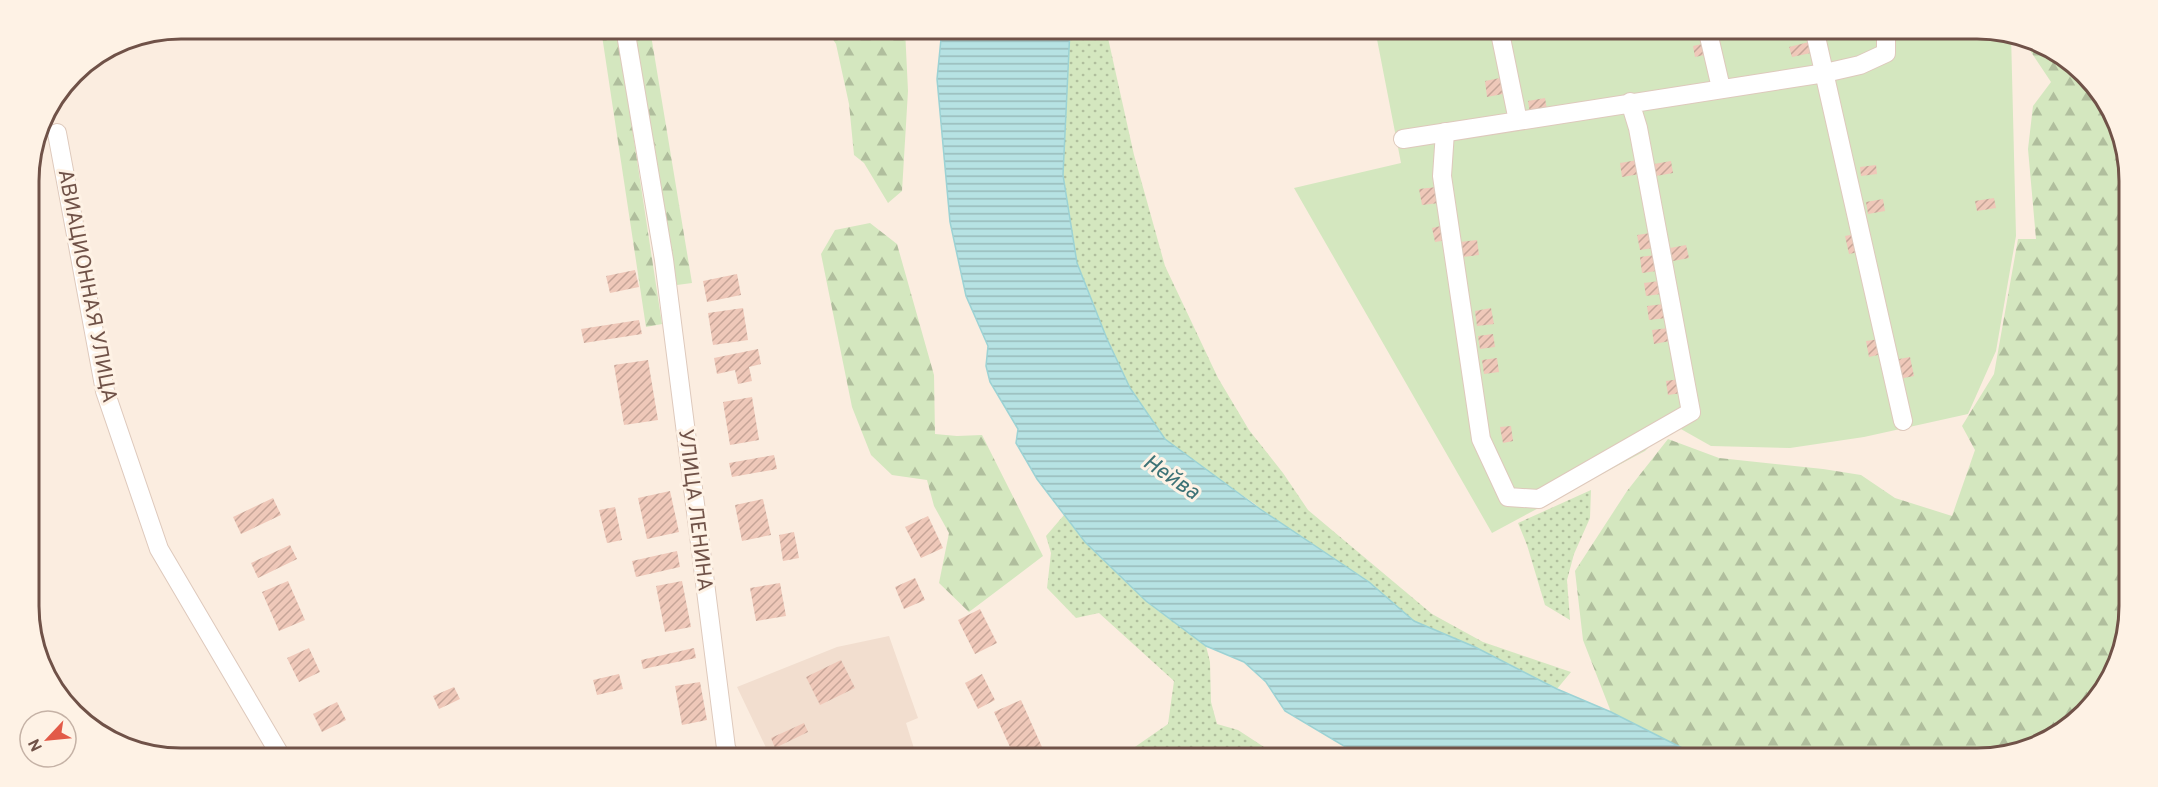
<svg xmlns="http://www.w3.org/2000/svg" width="2158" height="787" viewBox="0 0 2158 787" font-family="Overpass,sans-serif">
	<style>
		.residential { fill: #f2decf }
		.grass { fill: url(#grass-dots) }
		.forest { fill: url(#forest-firs) }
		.garden { fill: #d4e7bf }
		.water { fill: url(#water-rules); stroke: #9cd2d4; stroke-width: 1.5 }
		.building { fill: url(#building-hatch) }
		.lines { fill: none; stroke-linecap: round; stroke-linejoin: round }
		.minor-casing { stroke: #dec9bc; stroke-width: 20 }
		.path { stroke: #d3ac9c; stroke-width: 3; stroke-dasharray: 1.5 4.5; stroke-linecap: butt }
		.minor { stroke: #fff; stroke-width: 18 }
		.labels { text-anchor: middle; stroke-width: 6; stroke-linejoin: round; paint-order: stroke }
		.street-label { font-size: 21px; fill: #705248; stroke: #fef2e5 }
		.water-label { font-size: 22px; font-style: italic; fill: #3d7276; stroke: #fef2e5 }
		.rim { fill: none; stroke: #705248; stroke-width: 3 }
	</style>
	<defs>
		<pattern id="grass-dots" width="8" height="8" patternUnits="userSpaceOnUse" patternTransform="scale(1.5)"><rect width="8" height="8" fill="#d4e7bf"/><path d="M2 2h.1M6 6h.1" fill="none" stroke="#b0be9d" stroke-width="1.8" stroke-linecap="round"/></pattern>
		<pattern id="forest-firs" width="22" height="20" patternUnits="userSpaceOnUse" patternTransform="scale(1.5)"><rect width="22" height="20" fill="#d4e7bf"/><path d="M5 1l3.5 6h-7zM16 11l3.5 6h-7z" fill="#b0be9d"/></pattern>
		<pattern id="water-rules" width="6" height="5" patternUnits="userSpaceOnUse" patternTransform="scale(1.5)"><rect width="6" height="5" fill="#b6e2e3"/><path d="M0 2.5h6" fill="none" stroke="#98baba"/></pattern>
		<pattern id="building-hatch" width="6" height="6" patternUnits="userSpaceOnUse" patternTransform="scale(1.5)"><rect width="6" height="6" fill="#efc8b9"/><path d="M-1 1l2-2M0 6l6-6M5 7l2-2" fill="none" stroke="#c6a598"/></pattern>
	</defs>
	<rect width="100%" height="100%" fill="#fbede0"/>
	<path class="residential" d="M889,636L918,718L906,723L917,758H771L737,687L837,647Z"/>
	<path class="grass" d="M1070,29H1106L1134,155L1165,266L1218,378L1249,430L1283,473L1308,510L1432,614L1483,642L1571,672L1557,689L1475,647L1414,621L1369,582L1260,509L1255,504L1204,469L1165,439L1130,388L1107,339L1077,263L1063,175Z
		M1591,490L1590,518L1574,554L1567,580L1570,620L1545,605L1527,545L1518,523Z
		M1064,515L1085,542L1146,601L1206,646L1210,662L1211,702L1217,724L1238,730L1264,747C1244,760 1231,747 1214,758H1119L1168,724L1174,681L1099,613L1076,618L1047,588L1051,553L1046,536Z"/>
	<path class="forest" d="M601,29H617L662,324L646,327Z
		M633,29H650L692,283L677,285Z
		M826,29H905L908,91L902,191L888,203L864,163L854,155L849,104L836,44Z
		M2025,36L2092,81L2128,161L2122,655L2070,727L1987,758H1702L1611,712L1583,640L1575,571L1627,491L1668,439L1719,458L1823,469L1861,475L1895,498L1952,516L1975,450L1962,426L1994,374L2018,239H2036L2028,149L2033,106L2051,82L2027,46Z
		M870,223L897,244L934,375L935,434L957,436L982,435L1043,556L969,612L939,583L949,533L934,506L927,480L892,475L871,455L852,407L821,254L835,230Z"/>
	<path class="garden" d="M1869,28L1871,39L1936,28L1977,29L2011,34L2016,236L1996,351L1968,414L1864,437L1790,448L1711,446L1672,424L1645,451L1492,533L1294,188L1401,163L1375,29Z"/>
	<path class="water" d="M942,29H1070L1063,175L1077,263L1107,339L1130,388L1165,439L1260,509L1369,582L1414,621L1475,647L1557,689L1611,712L1702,758H1364L1285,711L1266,682L1244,662L1206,646L1146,601L1085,542L1037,479L1016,443L1018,429L990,382L986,366L988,346L966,296L950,222L937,79Z"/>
	<path class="building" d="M1809,42L1811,53L1792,57L1789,47Z
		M1706,43L1709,54L1695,57L1693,46Z
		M1505,77L1508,93L1487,97L1485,81Z
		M1545,98L1547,110L1530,113L1528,101Z
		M1638,160L1640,174L1622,177L1620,163Z
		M1671,161L1673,173L1656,176L1654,164Z
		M1876,165L1877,174L1861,176L1860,167Z
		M1437,187L1439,203L1422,205L1419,189Z
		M1994,198L1996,208L1977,211L1975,201Z
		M1883,199L1885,211L1868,214L1866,202Z
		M1445,225L1447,240L1435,242L1432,228Z
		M1650,233L1653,248L1640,250L1637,235Z
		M1859,233L1863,251L1849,254L1845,236Z
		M1477,240L1479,255L1463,257L1460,242Z
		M1686,245L1689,258L1673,261L1670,248Z
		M1655,255L1657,271L1642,273L1640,257Z
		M635,270L639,287L610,293L606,276Z
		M737,274L741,295L707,302L703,281Z
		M1659,281L1661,294L1646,296L1644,283Z
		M1664,304L1666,318L1649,320L1647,306Z
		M743,308L748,340L713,345L708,313Z
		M1491,308L1494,324L1477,326L1475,311Z
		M639,320L642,334L584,343L581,329Z
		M1668,328L1670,341L1654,344L1652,330Z
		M1493,334L1495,347L1480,349L1478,336Z
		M1880,339L1882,354L1869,357L1866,341Z
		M758,349L761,364L749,367L752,381L738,384L735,370L717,374L714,358Z
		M1910,357L1914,376L1899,379L1894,360Z
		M1497,358L1499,372L1484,374L1482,360Z
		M648,360L658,420L624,425L614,365Z
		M1680,379L1682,393L1668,395L1666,381Z
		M752,397L759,440L730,445L723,402Z
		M1511,426L1513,441L1503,443L1500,427Z
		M774,455L777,469L732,477L729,463Z
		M670,491L679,532L647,539L638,498Z
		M273,498L281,515L241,534L233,517Z
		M763,499L771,535L742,541L735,505Z
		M615,507L622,540L607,543L599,510Z
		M928,516L943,548L921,558L905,527Z
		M794,532L799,558L783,561L779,535Z
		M290,545L297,559L258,578L251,563Z
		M677,551L680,567L636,577L632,561Z
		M915,578L925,600L904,609L895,587Z
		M288,581L305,620L279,631L262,592Z
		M682,581L691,627L665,632L656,586Z
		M780,583L786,616L756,621L750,588Z
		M980,609L997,643L975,654L958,620Z
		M309,648L320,672L299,682L287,658Z
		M694,648L696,658L643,669L641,660Z
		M841,660L855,688L820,705L806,677Z
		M619,674L623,689L597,695L593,680Z
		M982,674L995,700L978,709L965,683Z
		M700,682L707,720L682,725L675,686Z
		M454,687L460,699L439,709L433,696Z
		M1021,700L1046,756L1041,758H1015L994,712Z
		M337,702L346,720L322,732L313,714Z
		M804,723L808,732L775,748L771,738Z
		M814,751L817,758H799Z"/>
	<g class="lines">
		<g class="minor-casing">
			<path id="minor" d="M625,28L664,260L726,748L731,758
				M1499,28L1518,121
				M1707,28L1721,88
				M1814,28L1903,421
				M1445,132L1442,176L1481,439L1508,497L1539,499L1691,412L1638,128L1630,102
				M57,133L105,391L159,549L282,758
				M1403,139L1825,73L1860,65L1886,53V28"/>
		</g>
		<path class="path" d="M48,109L51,118"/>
		<use href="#minor" class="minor"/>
	</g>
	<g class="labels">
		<g class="street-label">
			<text transform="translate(88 286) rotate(79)" y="7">АВИАЦИОННАЯ УЛИЦА</text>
			<text transform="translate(696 510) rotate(83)" y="7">УЛИЦА ЛЕНИНА</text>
		</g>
		<g class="water-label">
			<text transform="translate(1172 476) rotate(34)" y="8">Нейва</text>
		</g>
	</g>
	<path d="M0 0H2158V787H0ZM181 39H1977A142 142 0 0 1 2119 181V606A142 142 0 0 1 1977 748H181A142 142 0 0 1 39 606V181A142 142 0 0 1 181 39Z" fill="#fef2e5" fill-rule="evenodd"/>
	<path class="rim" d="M181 39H1977A142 142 0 0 1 2119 181V606A142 142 0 0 1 1977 748H181A142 142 0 0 1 39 606V181A142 142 0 0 1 181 39Z"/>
	<g transform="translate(48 739) rotate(244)"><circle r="28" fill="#fef2e5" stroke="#c5b2a6" stroke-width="1.5"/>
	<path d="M0-4.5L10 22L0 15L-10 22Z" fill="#e25a48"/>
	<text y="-9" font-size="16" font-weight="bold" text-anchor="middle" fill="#705248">N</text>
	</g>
</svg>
